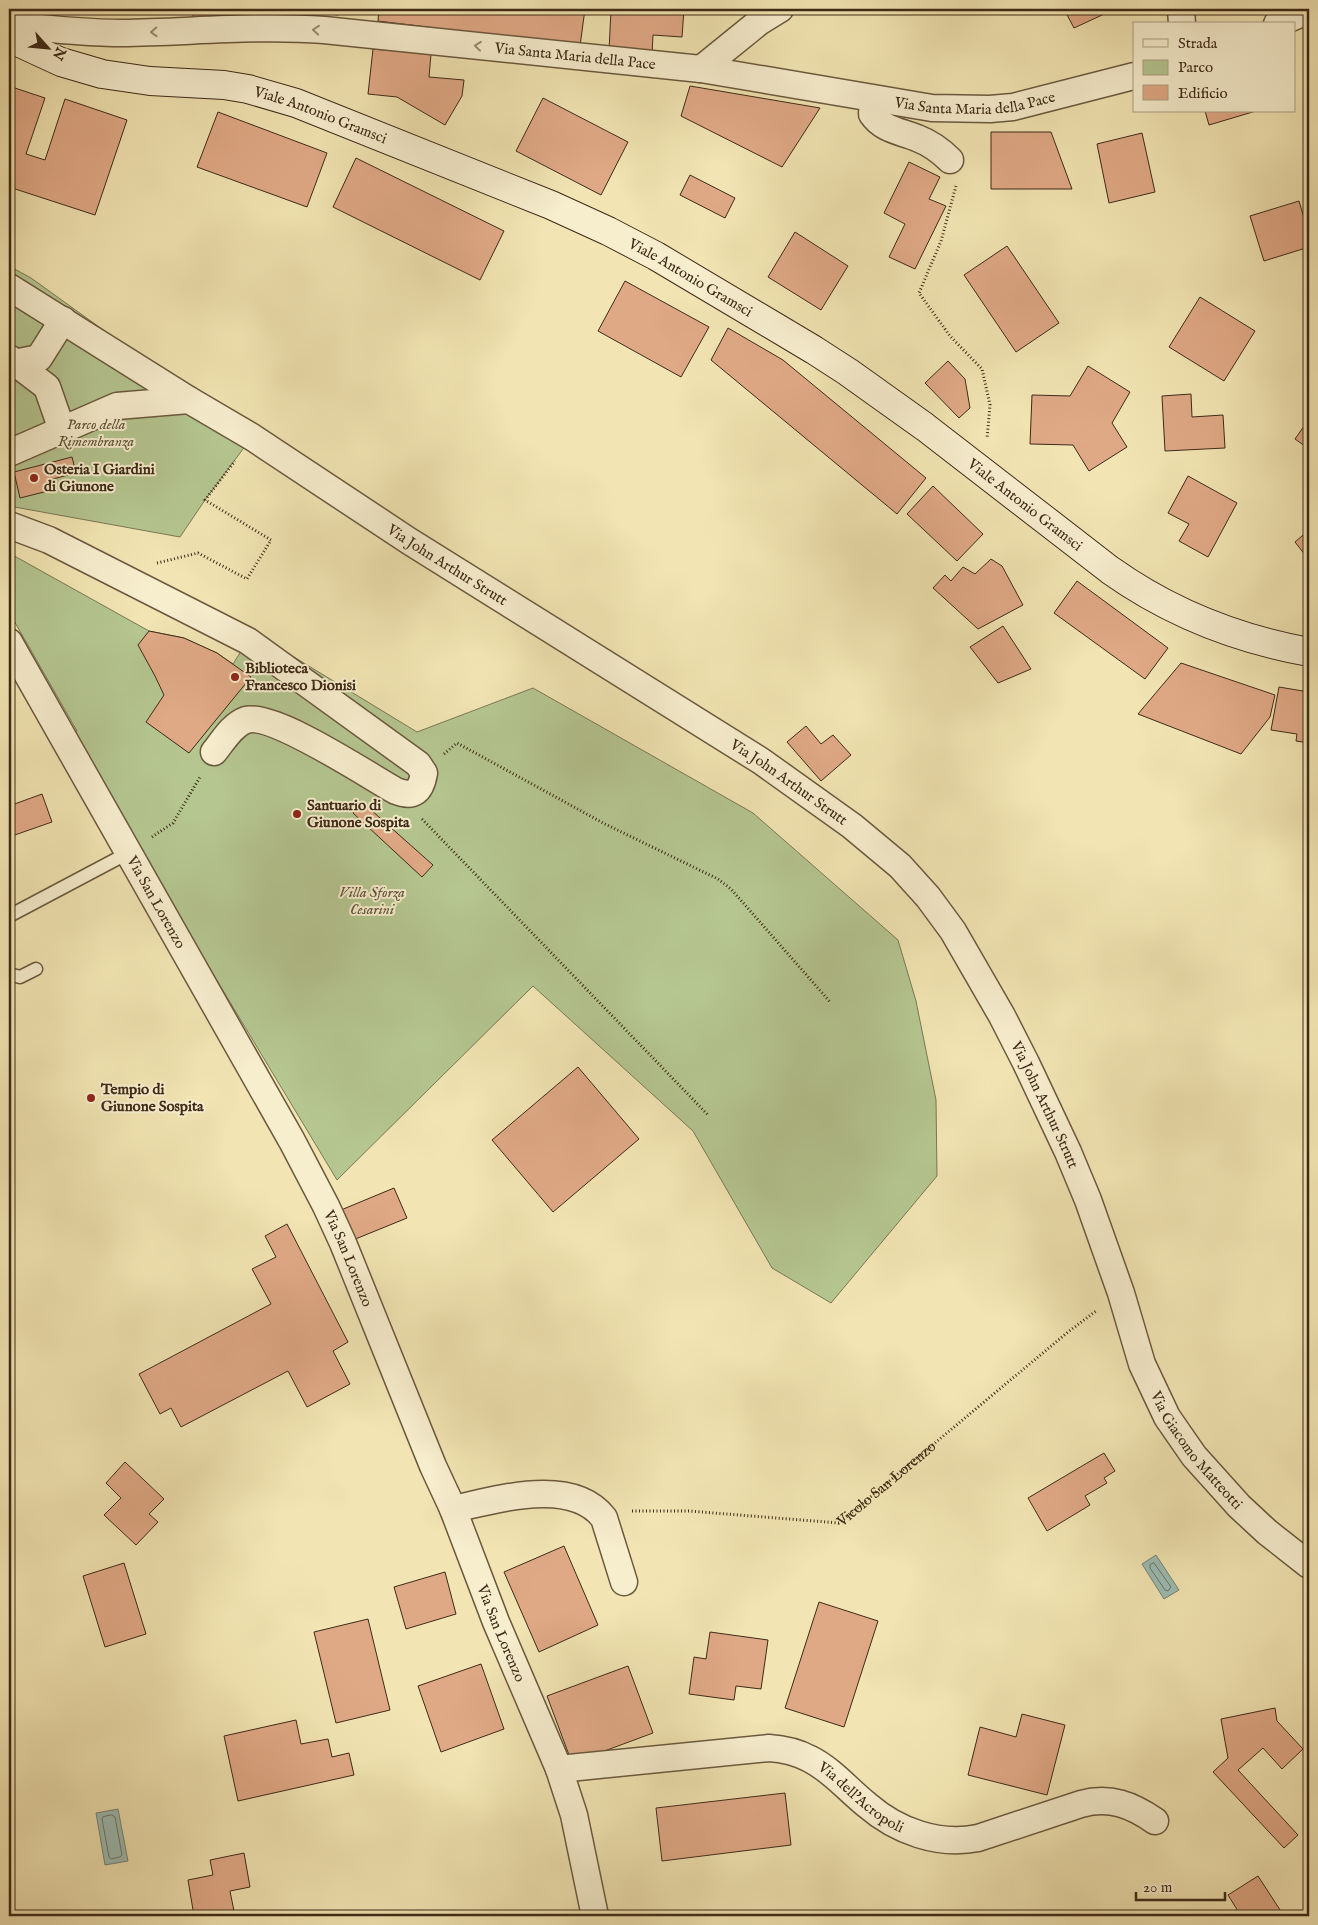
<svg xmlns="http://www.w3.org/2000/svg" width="1318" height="1925" viewBox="0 0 1318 1925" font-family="'IM FELL English',serif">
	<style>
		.green { fill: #b5c691; stroke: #7a7854 }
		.water { fill: #9cbdb4; stroke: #768275 }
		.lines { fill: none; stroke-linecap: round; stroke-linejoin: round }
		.shore { stroke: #6d7466; stroke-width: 1 }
		.building { fill: #e0a986; stroke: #3e2a17 }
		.lane-casing { stroke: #6b593e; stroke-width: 15 }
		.street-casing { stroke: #6b593e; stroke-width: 29 }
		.secondary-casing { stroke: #3e2a17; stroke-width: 30 }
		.path { stroke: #3e2a17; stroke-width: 3; stroke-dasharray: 1 2.5; stroke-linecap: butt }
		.lane { stroke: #f7eece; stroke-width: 12 }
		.street { stroke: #f7eece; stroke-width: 26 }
		.secondary { stroke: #f7eece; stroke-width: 28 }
		.oneway { stroke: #9a8c72 }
		.poi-dot { fill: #8f2418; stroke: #f7eece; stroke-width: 2 }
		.labels { text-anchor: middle; stroke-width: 4; stroke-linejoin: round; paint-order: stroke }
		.street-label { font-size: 15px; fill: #3e2a17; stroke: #f7eece }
		.park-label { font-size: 15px; font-style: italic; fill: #5c5136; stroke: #f7eece }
		.poi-label { font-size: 15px; font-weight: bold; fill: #3e2a17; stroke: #f7eece; text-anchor: start }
	</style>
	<rect width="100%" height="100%" fill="#f2e5b3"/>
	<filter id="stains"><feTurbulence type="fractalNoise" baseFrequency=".004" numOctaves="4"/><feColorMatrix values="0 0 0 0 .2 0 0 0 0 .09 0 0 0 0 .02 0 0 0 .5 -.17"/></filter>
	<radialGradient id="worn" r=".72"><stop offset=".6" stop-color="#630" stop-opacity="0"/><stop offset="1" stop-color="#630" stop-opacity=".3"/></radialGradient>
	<path class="green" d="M9,266L31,278L252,437L205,500L180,537L9,506Z
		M9,553L149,631L184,638L217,653L233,664L253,632L417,732L533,688L753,813L898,940L916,1001L936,1100L937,1176L831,1303L772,1268L693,1131L533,986L337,1180L133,841L75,732L77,731L9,612Z"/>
	<path class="water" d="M1156,1555L1179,1590L1164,1599L1142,1564Z
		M118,1809L128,1861L105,1865L96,1813Z"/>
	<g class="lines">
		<path class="shore" d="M1154,1563L1171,1587L1168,1591L1165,1590L1150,1568V1565Z
			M112,1815L115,1817L122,1855L120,1857L111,1859L109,1857L102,1819L103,1817Z"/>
	</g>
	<path class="building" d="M9,9H59L61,14L35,21L9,13Z
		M141,9H187L141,10Z
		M193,9H248L249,16L193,17Z
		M287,9H339L338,15Z
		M379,9H585L580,46L378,21Z
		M611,9H684L682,37L653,35L652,54L609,51Z
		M1064,9H1115L1074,28Z
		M373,49L431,54L429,77L464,80L462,96L445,125L397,97L368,94Z
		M9,86L45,98L26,154L45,160L65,99L127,120L95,215L9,187Z
		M690,86L820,108L782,167L681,116Z
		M543,98L628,142L601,195L516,151Z
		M1205,111H1256L1209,125Z
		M218,112L327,153L307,207L197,167Z
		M991,132H1051L1072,189H991Z
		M1142,133L1155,192L1109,203L1097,144Z
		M356,158L504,231L480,280L333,207Z
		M909,162L940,177L929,199L946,206L915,269L889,257L905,224L884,213Z
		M690,175L735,198L725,218L680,195Z
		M1299,201L1309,235V247L1264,261L1250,216Z
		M795,232L848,266L821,310L768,277Z
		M1007,246L1059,323L1016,352L964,275Z
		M625,281L709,327L681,377L598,331Z
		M1200,297L1255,331L1224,381L1169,347Z
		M728,328L783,360L926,478L897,514L711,360Z
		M948,361L965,379L970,408L959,418L925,383Z
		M1088,366L1130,392L1112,423L1127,447L1089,471L1073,445L1030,444L1032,395L1070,396Z
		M1191,394L1192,417L1223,415L1225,448L1165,451L1162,396Z
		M1309,419V449L1295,439Z
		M72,457L76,473L49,480L52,490L20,498L14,472Z
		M1188,476L1237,503L1208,557L1179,541L1189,524L1168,513Z
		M933,486L983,534L957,561L907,514Z
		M1309,530V560L1295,542Z
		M991,559L1002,566L1023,605L978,629L933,588L945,575L951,581L963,567L975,574Z
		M1077,581L1168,648L1145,679L1054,613Z
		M1003,626L1031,669L998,683L970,647Z
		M149,631L184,638L217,653L251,677L189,753L146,722L164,695L155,676L138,645Z
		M1181,663L1275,695L1270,717L1241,754L1138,714Z
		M1279,687L1309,692V743L1296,741L1297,734L1271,730Z
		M806,726L821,744L833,735L851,755L821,781L787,742Z
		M42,794L52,822L9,837V806Z
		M362,802L433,865L422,877L353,813Z
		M578,1067L639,1139L553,1212L492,1140Z
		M394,1188L407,1218L353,1240L341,1210Z
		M287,1224L348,1342L333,1351L350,1384L307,1407L288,1371L181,1427L171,1408L160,1414L139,1374L271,1304L252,1269L276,1257L265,1236Z
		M1104,1453L1115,1471L1104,1478L1107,1483L1085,1496L1090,1505L1047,1531L1028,1498Z
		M125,1462L164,1499L149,1514L158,1522L136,1545L104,1515L121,1498L106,1483Z
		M564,1546L598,1625L539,1652L504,1572Z
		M124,1563L146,1634L105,1647L83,1576Z
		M445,1572L456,1614L406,1629L394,1587Z
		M819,1602L878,1621L844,1727L785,1708Z
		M368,1619L390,1710L336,1723L314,1632Z
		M710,1632L768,1640L761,1689L736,1686L734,1700L689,1694L694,1657L706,1659Z
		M481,1664L504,1729L441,1752L418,1686Z
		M628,1666L653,1733L572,1763L547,1696Z
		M1275,1708L1277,1721L1303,1749L1282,1769L1263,1748L1238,1770L1298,1835L1284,1848L1213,1772L1228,1758L1221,1719Z
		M1022,1714L1065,1725L1047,1795L968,1775L980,1727L1016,1737Z
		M296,1720L301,1744L328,1739L332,1757L349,1753L354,1775L238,1801L224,1736Z
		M785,1793L791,1845L662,1861L656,1808Z
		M244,1853L250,1887L230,1891L235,1916H194L188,1880L213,1875L210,1860Z
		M1258,1876L1284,1916H1241L1228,1895Z"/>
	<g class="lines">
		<g class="lane-casing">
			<path id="lane" d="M9,916L128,853
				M9,974L20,977L36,969"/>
		</g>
		<g class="street-casing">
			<g id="street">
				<path d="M1181,9L1182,24"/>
				<path d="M1277,24L1309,10"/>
				<path id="s2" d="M9,25C47,29 84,33 122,33C190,32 256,25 324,30L701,69L932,108L990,109L1013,107L1134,76"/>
				<path d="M701,69L759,22L780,9"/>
				<path d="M873,99L872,114C883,130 900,131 917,138C930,143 940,150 950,160"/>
				<path id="s3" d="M9,287L189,400L252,437L409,541L761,761L852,826L900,866L928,897L953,931L1002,1016L1026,1063L1068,1152L1088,1200L1121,1293L1142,1364L1167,1417L1194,1456L1239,1506L1267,1532L1309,1565"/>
				<path d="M9,358L47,387L62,430"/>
				<path d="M9,364L39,358L63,320"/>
				<path d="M9,453L117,406L189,400"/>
				<path d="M9,525L49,540L248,641L418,764L424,773C421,791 414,798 396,791C369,776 273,712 246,720C232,725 223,741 214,752"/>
				<path id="s4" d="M9,642L292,1141L326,1206L343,1243L433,1466L453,1509L496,1622L559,1769L574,1815L595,1916"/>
				<path d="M453,1509C496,1500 572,1476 604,1518L624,1582"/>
				<path id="s5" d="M559,1769L769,1748C784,1749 797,1752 810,1759C832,1770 848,1790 867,1805C897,1831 938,1846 978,1838L1081,1804C1110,1796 1132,1805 1155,1821"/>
			</g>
		</g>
		<g class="secondary-casing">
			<g id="secondary">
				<path id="s6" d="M9,38L61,62L102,74L150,81L224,85L248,89L296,103L551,205L608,231L656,256L814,350L848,372L925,427L1110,570C1169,612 1237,639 1309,652"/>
			</g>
		</g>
		<g class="path">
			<path d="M956,186L941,241L919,293L950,336L982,369L990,405L987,439"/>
			<path d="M157,563L198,553L247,579L271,540L205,500L235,461"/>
			<path d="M444,754L457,743L605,824L718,879L731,889L831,1003"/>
			<path d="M422,819L709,1116"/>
			<path d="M152,837L173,823L200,777"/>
			<path id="s1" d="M632,1511H689L839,1523L1068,1332L1096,1311"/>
		</g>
		<use href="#lane" class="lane"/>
		<use href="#street" class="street"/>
		<use href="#secondary" class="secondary"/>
	</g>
	<defs><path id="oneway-chevron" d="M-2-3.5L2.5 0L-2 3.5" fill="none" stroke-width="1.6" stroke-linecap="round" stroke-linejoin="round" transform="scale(1.25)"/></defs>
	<g class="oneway">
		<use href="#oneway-chevron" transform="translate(316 30) rotate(-175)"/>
		<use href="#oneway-chevron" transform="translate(154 32) rotate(177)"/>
		<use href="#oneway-chevron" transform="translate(478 46) rotate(-174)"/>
	</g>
	<g class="poi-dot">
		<circle cx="34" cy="478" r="5"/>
		<circle cx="235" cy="677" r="5"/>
		<circle cx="297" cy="814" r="5"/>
		<circle cx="91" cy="1098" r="5"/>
	</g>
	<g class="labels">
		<g class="street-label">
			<text dy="5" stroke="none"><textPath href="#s2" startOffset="568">Via Santa Maria della Pace</textPath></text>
			<text dy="5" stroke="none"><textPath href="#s2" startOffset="972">Via Santa Maria della Pace</textPath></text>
			<text dy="5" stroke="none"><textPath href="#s6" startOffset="324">Viale Antonio Gramsci</textPath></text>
			<text dy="5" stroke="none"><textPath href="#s6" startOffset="729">Viale Antonio Gramsci</textPath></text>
			<text dy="5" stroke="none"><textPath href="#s6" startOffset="1134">Viale Antonio Gramsci</textPath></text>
			<text dy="5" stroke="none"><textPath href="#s3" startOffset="519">Via John Arthur Strutt</textPath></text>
			<text dy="5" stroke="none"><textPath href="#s3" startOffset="924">Via John Arthur Strutt</textPath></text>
			<text dy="5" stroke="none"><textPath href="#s4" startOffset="299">Via San Lorenzo</textPath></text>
			<text dy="5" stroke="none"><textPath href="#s3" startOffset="1344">Via John Arthur Strutt</textPath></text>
			<text dy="5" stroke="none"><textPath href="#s4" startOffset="704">Via San Lorenzo</textPath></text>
			<text dy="5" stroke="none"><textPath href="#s3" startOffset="1724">Via Giacomo Matteotti</textPath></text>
			<text dy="5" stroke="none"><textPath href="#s1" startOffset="269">Vicolo San Lorenzo</textPath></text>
			<text dy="5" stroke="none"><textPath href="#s4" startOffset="1109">Via San Lorenzo</textPath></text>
			<text dy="5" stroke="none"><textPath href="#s5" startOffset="318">Via dell'Acropoli</textPath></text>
		</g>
		<g class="park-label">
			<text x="96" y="429">Parco della<tspan x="96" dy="17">Rimembranza</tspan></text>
			<text x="372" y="897">Villa Sforza<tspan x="372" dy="17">Cesarini</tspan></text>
		</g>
		<g class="poi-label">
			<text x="44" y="474">Osteria I Giardini<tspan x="44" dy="17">di Giunone</tspan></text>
			<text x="245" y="673">Biblioteca<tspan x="245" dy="17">Francesco Dionisi</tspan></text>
			<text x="307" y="810">Santuario di<tspan x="307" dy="17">Giunone Sospita</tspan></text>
			<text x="101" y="1094">Tempio di<tspan x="101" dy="17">Giunone Sospita</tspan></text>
		</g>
	</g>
	<rect width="1318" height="1925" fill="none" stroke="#f2e5b3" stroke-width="30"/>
	<rect x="10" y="10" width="1298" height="1905" fill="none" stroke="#3e2a17" stroke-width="2.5"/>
	<rect x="15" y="15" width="1288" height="1895" fill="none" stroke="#3e2a17"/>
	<rect x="1133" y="22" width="162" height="90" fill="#f7eece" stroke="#ada085"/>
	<rect x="1143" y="39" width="25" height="8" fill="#f7eece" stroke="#ada085"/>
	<text x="1178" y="48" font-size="15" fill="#3e2a17">Strada</text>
	<rect x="1143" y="60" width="25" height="15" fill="#b5c691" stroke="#ada085"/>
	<text x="1178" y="72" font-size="15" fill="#3e2a17">Parco</text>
	<rect x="1143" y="85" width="25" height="15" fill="#e0a986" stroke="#ada085"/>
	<text x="1178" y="98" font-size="15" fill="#3e2a17">Edificio</text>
	<g transform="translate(48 48) rotate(117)" stroke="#f7eece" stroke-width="4" paint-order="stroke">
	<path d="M0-4L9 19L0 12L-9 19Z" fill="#3e2a17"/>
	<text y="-8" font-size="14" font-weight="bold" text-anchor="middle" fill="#3e2a17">N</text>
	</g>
	<path d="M1136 1892v8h89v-8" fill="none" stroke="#3e2a17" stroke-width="2.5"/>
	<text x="1143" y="1892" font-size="15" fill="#3e2a17" stroke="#f7eece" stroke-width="4" paint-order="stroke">20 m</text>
	<rect width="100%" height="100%" filter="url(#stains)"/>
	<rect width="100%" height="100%" fill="url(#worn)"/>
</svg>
